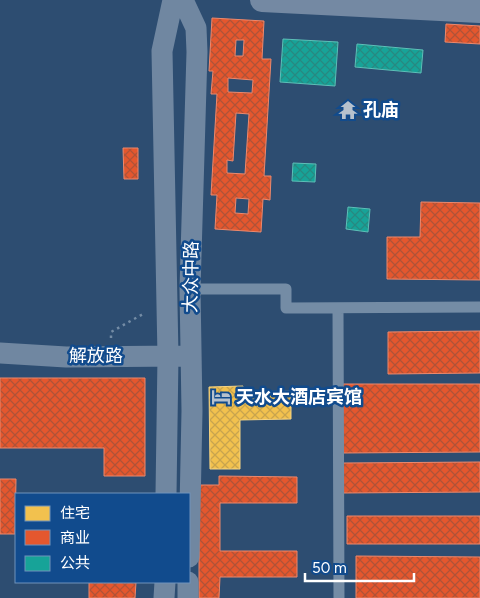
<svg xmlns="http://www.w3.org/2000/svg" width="480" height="598" viewBox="0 0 480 598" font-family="Figtree,'Noto Sans SC',sans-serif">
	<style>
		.homes { fill: url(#homes-cross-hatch); stroke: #f6d483 }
		.shops { fill: url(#shops-cross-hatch); stroke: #ec896d; fill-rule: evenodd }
		.public { fill: url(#public-cross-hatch); stroke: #5dbfb7 }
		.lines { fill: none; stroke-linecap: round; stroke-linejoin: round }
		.path { stroke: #748ca5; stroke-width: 2.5; stroke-dasharray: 2.5 4; stroke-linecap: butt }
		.pedestrian { stroke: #748ca5; stroke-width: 11 }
		.secondary { stroke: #7087a1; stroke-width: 21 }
		.primary { stroke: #7489a3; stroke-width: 24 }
		.labels { text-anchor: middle; stroke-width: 5; stroke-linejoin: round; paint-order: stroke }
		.poi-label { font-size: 18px; font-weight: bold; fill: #fff; stroke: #114b8d; text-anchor: start }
		.street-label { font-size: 18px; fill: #fff; stroke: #114b8d }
	</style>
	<defs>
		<pattern id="homes-cross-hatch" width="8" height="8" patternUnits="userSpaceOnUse" patternTransform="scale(1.25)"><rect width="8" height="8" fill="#f2c14e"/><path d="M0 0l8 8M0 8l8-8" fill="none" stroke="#c8a44e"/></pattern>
		<pattern id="shops-cross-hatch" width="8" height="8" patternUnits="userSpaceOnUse" patternTransform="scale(1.25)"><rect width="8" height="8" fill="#e4572e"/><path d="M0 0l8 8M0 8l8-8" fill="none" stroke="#af5338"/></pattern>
		<pattern id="public-cross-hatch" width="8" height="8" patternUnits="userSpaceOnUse" patternTransform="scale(1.25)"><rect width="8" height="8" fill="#17a398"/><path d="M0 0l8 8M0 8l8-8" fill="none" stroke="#278981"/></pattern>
	</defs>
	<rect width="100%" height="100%" fill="#2d4d71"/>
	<path class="homes" d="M243,386V392L291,391V419L240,420V469H210L209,387Z"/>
	<path class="shops" d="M212,18L264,21L262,59H271L264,176H271L270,200L263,199L261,232L215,229L217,195H211L217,94H211L213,71H209ZM236,40H244L243,56H235ZM228,78L253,80L252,93L228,92ZM236,113L249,114L245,174L227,173V160L233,161ZM236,198L249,199L248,214L235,213Z
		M446,24L480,26V44L445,42Z
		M123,148H138V179H124Z
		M421,202L480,203V280L387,279V237H420Z
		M480,331V373L388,374V332Z
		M0,378H145V476H104V448H0Z
		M342,384H480V452L343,453Z
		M480,462V492L343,493V463Z
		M219,476L297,477V503H220V551H297V577H220L219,598H199V485H219Z
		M0,479H16L15,534H0Z
		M347,516H480V544H347Z
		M356,556L480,557V598H356Z
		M89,582H136L135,598H89Z"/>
	<path class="public" d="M283,39L338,42L335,86L280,82Z
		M357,44L423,50L421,73L355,67Z
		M293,163L316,164L315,182L292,181Z
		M348,207L370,209L368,232L346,229Z"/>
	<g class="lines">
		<path class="path" d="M111,338V332L143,314"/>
		<path class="pedestrian" d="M190,289H286V308L480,307
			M338,308L339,598"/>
		<path class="secondary" d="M183,0L196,28L197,52L190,289L192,411L189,557
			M0,353L66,357L181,356
			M166,494L168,356L162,51L173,0
			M164,598L165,582
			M188,598V582"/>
		<path class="primary" d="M262,0L480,11"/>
	</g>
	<defs>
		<g id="temple-bare" transform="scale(1.5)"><path d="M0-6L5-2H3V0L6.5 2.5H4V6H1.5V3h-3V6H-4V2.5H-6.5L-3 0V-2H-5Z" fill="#b6c1cd" stroke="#114b8d" stroke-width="2.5" paint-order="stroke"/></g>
		<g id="hotel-bare" transform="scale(1.5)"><path d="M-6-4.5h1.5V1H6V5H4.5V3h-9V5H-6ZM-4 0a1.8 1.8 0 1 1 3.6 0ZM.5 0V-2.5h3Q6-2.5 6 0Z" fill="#b6c1cd" stroke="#114b8d" stroke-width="2.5" paint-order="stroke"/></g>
	</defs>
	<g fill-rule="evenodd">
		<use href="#temple-bare" x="348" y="110"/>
		<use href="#hotel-bare" x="221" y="397"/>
	</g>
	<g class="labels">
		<g class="poi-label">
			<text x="363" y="116">孔庙</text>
			<text x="236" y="403">天水大酒店宾馆</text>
		</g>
		<g class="street-label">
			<text transform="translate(191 277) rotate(-89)" y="6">大众中路</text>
			<text x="96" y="362">解放路</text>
		</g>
	</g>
	<rect x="15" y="493" width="175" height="90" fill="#114b8d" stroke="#7093bb"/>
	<rect x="25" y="506" width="25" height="15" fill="#f2c14e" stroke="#7093bb"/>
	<text x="60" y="518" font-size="15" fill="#ffffff">住宅</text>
	<rect x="25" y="530" width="25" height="15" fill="#e4572e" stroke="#7093bb"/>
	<text x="60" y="543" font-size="15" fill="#ffffff">商业</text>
	<rect x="25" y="556" width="25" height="15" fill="#17a398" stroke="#7093bb"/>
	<text x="60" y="568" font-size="15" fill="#ffffff">公共</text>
	<path d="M305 573v8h109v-8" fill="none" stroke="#ffffff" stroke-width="2.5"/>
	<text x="312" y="573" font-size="15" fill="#ffffff" stroke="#114b8d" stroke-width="4" paint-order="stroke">50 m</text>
</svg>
